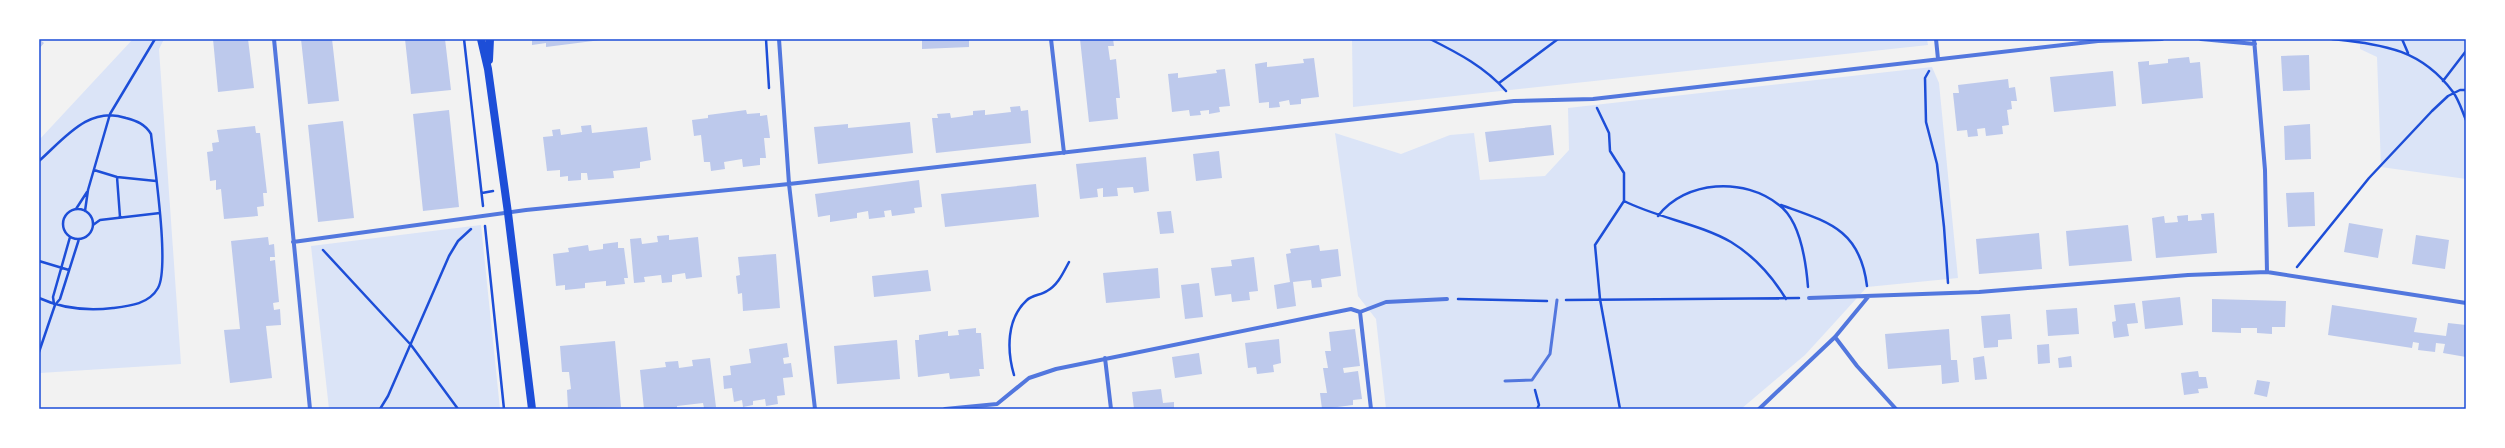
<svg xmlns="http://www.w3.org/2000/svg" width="2505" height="448" viewBox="0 0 2505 448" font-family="'Times New Roman',serif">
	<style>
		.green { fill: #dbe4f7 }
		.building { fill: #bdc9ec }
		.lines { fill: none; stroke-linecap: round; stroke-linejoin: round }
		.path { stroke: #1d4ed8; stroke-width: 2.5 }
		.service { stroke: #5277de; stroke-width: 3 }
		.minor { stroke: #5277de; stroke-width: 4 }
		.secondary { stroke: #1d4ed8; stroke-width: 8 }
		.neatline { fill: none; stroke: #1d4ed8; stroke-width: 1.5 }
	</style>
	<rect width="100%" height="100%" fill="#f2f2f2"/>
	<path class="green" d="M133,39H164L159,49L181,364L40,373L39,375V140Z
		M1352,39H1927L1928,45L1353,107Z
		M2360,39H2466V179L2381,167L2377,57L2360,49Z
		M1932,67L1939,83L1958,278L1867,287L1805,355L1741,409H1386L1376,319L1358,296L1335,133L1401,154L1450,135L1474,133L1480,180L1545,176L1569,150L1568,108Z
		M481,225L500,409H329L311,246Z"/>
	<path class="building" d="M39,39L44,43L39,49Z
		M213,39H248L254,88L218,92Z
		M301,39H332L339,101L308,104Z
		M405,39H445L451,90L411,94Z
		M532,39H601V40L546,47V43L532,45Z
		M922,39H969V47L922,49Z
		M1080,39H1113L1114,46H1108L1110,60L1116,59L1120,98H1116L1118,119L1089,122Z
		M2309,55L2310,90L2283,91L2281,56Z
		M2189,57L2190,63L2200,62L2203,98L2142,104L2138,62L2149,61V65L2168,63V59Z
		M1314,58L1319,97L1301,99V104L1290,105L1289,100L1279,102L1280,107L1269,108V102L1259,103L1255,64L1267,62V67L1304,63L1303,59Z
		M1225,69L1230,106L1219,107L1220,112L1209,114V110L1200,111L1201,115L1190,116L1189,110L1172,112L1168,74L1178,73V78L1217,73L1216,70Z
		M2113,71L2116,106L2054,112L2050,77Z
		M2008,79L2009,88L2015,87L2017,101H2011L2012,109L2007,110L2009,125L2002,126L2003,134L1986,136L1985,128L1977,129L1978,136L1968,137L1967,130L1957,131L1953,93H1959L1958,85Z
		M1020,106L1021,111L1028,110L1031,143L936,153L932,118H938L937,114L950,113L951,118L973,115V111L985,110V115L1011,112L1010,107Z
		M449,110L459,207L423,211L413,114Z
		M746,110L747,114L760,113V116L767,115L770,138H764L766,158H760V165L743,167L742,159L724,162L725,169L711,171L710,162H704L701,135L694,136L692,120L708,118V115Z
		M343,121L354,218L318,222L308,125Z
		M910,122L913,153L818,164L814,127L848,124V128Z
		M2310,124L2311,159L2285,160L2284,126Z
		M591,125L592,133L647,127L651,160L640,162V168L613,171L614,178L588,180L587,173H581V180L568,181V176L560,177V170L547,171L543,137L553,136L552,130L560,129L561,135L582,132L581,126Z
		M1551,125L1554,155L1489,162L1485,132Z
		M255,126L256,133H260L267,193H263L264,206L257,207L258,216L224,219L221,189L216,190V180L210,181L207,152L213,151L212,143L219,142L217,130Z
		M1219,151L1222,178L1196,181L1193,154Z
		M1146,157L1149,191L1134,193L1133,187L1117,188L1118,196L1103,197V188L1097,189L1098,197L1080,199L1076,164Z
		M919,180L922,207L914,208L915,213L892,216L891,210L884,211L885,217L869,219L868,211L857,213V218L830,222V215L818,217L815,194Z
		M1036,184L1039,217L945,227L941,194Z
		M2314,192L2315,226L2288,227L2286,193Z
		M1171,211L1174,233L1160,234L1157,212Z
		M2214,213L2217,253L2156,258L2152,218L2164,216L2165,223L2178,222L2177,216L2188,215V221L2202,220L2201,214Z
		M2349,223L2383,229L2378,258L2344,252Z
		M2128,225L2132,261L2069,266L2066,231Z
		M2039,233L2042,269L1979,274L1976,239Z
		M669,235V240L698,237L702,277L686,279L685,273L672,275V282L662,283L661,275L644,277L645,282L634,283L630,239L641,238L642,244L658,242L657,236Z
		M2416,235L2449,240L2445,269L2412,264Z
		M268,237L269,245L274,244L275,257H270V261L275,260L279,302L273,303L274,310L280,309L281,325L266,326L272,378L230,383L224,330L240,329L231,241Z
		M618,242V248H624L628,278H624L625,284L606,286V281L585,283V288L565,290V285L556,286L553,254L569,252L568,248L588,245L589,251L603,249V244Z
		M1319,245L1320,251L1338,249L1341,276L1321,279L1322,287L1312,288L1311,280L1293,282L1296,306L1277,309L1274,285L1290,282L1286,254L1291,253L1290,249Z
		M776,254L780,308L743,311L742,293L738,294L736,276L740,275L738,257Z
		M1254,257L1258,291L1249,292L1250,300L1232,302L1231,294L1215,296L1211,268L1232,266L1231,260Z
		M1158,268L1160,298L1106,303L1103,273Z
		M928,270L931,291L874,297L872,276Z
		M1199,283L1203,317L1185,319L1181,285Z
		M2180,297L2183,325L2145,329L2142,301Z
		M2212,299L2286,301L2285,327H2272V334L2257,333V328H2241V333L2212,332Z
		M2135,303L2138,323L2127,324L2129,336L2114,338L2112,322L2116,321L2114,305Z
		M2332,305L2417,318L2414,332L2446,336L2448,323L2466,325V357L2443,353L2445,344L2436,343L2435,352L2418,350L2419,343L2413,342L2412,348L2328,335Z
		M2077,308L2079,334L2048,336L2046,310Z
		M2010,314L2012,339L1998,340V347L1984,348L1981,316Z
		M976,328V333H981L984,369H979L980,376L950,379L949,373L918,377L915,340H919V335L948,331V336L959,335L958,330Z
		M1355,329L1360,366L1343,368L1344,373L1358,371L1362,399L1353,400V405L1322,409L1320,393H1327L1323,368H1328L1325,351H1331L1329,332Z
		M1949,329L1951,360H1957L1959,382L1942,384L1941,365L1888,369L1885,334Z
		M1279,339L1281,363L1273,365L1274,372L1257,374L1256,367L1248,368L1245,343Z
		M897,340L900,379L837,384L834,346Z
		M615,341L621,407L568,409L567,390L571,389L569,372H562L560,346Z
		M787,343L789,357L783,358L784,364L791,363L793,377L783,378L785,395L777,396L778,404L766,406L765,399L753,401V405L743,407L742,400L734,402L732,388L724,389L723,376L731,375L730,366L751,363L749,349Z
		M2049,344L2050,363L2038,364L2037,345Z
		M1199,353L1202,374L1175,378L1172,357Z
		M1984,356L1987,379L1975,380L1973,358Z
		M2071,356L2072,367L2059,368L2058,358Z
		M710,358L716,407L704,408L703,403L677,406V409H644L640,370L666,367L665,362L678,361L679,368L693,366L692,360Z
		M2198,371L2199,377H2206L2208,388L2198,389L2199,393L2184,395L2181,373Z
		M2257,380L2270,382L2267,397L2254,394Z
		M1161,389L1163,403L1174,402V409H1134L1132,392Z"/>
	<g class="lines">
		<path class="path" d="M464,39L483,206
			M766,39L769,88
			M1430,39C1458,53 1485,67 1506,91
			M2332,39C2383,45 2420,48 2453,92C2459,100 2462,111 2466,120
			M2402,39L2408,53
			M1929,71L1925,78L1926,122L1937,164L1944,227L1948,283
			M2443,81L2466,51
			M1499,83L1558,39
			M1597,108L1609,133L1610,151L1624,173V201L1595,245L1600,299L1620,409
			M39,161C64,139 89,105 126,118C137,121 145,124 151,134C154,163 170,267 158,288C149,304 130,306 113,308C87,311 63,309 39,298
			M94,170L117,177L156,181
			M117,177L120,217
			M482,193L493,191
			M1624,201C1658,218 1700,224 1731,242C1754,256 1772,276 1786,299
			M1781,205C1828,222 1860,229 1867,286
			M76,209L87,192
			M63 224a15 15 0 1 1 30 0a15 15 0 1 1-30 0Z
			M85,211L88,190L110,114L155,39
			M1658,216C1685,180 1745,177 1779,205C1801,221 1806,262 1808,287
			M93,225L100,220L160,213
			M485,226L504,409
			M323,250L411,345L458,409
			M39,261L69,270
			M2297,267L2369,178L2432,111L2448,96L2460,90H2466
			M1458,299L1547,301
			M1566,300L1799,298
			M54,304L53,297L70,237
			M39,352L55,305L60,299L79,239
			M1014,375C1007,351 1006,319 1027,300C1032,295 1041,295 1047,291C1058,285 1063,273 1069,262
			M1535,390L1539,405L1537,409
			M380,409L388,396L449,256L458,241L471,229"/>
		<path class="service" d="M1505,381L1532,380L1550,354L1557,300"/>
		<path class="minor" d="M274,39L310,409
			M779,39L789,184L815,409
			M1051,39L1064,153
			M1936,39L1938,59
			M2201,39L2255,44
			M2254,39L2265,170L2267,272
			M293,242L526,210L789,184L1514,101L1593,99L2098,41L2162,39
			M1809,298L1979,292L2188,275L2267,272L2466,303
			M1360,312L1371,409
			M1835,337L1857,366L1896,409
			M1105,358L1111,409
			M945,409L997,404L1029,378L1056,369L1351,309L1360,312L1386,302L1447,299
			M1759,409L1835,337L1868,297"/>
		<path class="secondary" d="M481,39L488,69L508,213L532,409
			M489,60L490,39"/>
	</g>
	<rect width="2505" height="448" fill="none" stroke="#ffffff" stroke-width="80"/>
	<rect x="40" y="40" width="2425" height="368" class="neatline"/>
</svg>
